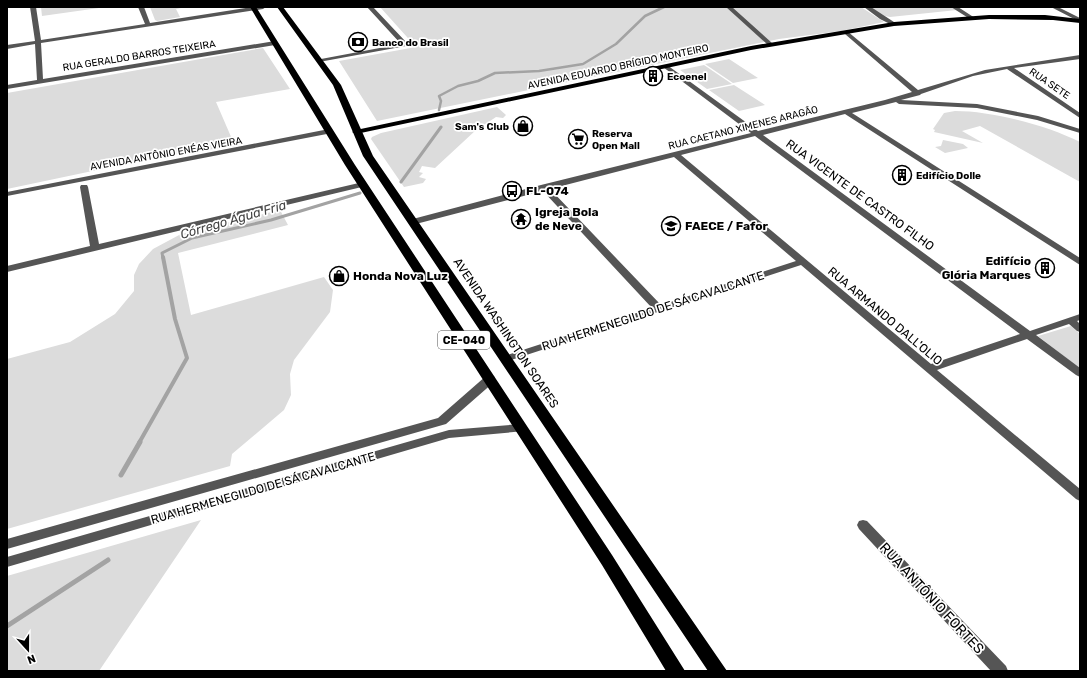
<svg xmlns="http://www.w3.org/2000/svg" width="1087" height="678" viewBox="0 0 1087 678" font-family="Rubik,sans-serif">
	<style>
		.green { fill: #dcdcdc }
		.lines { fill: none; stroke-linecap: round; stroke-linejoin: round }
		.stream-far3 { stroke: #a3a3a3; stroke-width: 2.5 }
		.stream-far2 { stroke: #a3a3a3; stroke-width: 3 }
		.stream-far1 { stroke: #a3a3a3; stroke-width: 4 }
		.stream { stroke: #a3a3a3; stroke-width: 5 }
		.minor { fill: #555; fill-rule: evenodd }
		.major { fill: #000; fill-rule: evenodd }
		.highway { fill: #000; fill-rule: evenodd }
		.labels { text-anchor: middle; stroke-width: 3.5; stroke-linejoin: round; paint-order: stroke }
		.far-poi-label { font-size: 10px; font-weight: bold; fill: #000; stroke: #fff; text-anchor: start }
		.far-street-label { font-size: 10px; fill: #000; stroke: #fff }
		.shield { fill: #fff; stroke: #4c4c4c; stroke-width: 1 }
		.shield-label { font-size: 11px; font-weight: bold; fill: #000 }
		.poi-label { font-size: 12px; font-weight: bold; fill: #000; stroke: #fff; text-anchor: start }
		.street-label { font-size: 12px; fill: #000; stroke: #fff }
		.water-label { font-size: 13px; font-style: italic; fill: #444; stroke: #fff }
		.near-street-label { font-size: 14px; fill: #000; stroke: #fff }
	</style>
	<rect width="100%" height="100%" fill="#fff"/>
	<path class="green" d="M41,7H106L42,16Z
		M150,7H186L176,9L180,17L157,21L155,20Z
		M380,7H861L884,22L841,31L779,39L377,121L339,61L416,47Z
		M870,7H951L957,10L890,17L885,16Z
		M263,48L290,89L216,102L235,146L159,157L7,189V93Z
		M729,59L758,78L733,83L705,64Z
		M704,65L732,84L707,89L680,70Z
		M734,85L765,105L739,111L709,90Z
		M497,107L506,115L503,118L496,117L481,127L470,123L465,127L468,128L465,131L470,132L476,130L435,168L422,166L419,172L423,173L419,177L426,179L423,183L404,187L371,139L372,137L381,133Z
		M955,111C992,111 1047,125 1080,142V182L980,126L962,131L983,143L934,132L935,130L933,129L944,113Z
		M943,140L963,144L968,148L945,153L935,147L941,146Z
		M280,210L288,225L178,253L191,315L324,277L333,290L330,312L294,360L290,374L291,395L284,410L232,454L230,466L7,529V359L70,342L115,314L134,291V275L139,264L153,249L181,234Z
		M1071,326L1080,334V369L1038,336Z
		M201,520L99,671H7V576Z"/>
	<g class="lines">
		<path class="stream-far3" d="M439,110L441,101L439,96L458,86L478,81L495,73L539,71L583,64L616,44L645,16L664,7"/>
		<path class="stream-far2" d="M401,182L441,127
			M163,258L162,253L192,238L271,220L360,193"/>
		<path class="stream-far1" d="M139,443L187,358L175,319L163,257"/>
		<path class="stream" d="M121,475L140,442
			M7,626L108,560"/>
		<path class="minor" d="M30,7H36L41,40L145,24L138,7H144L150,23L252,7H266L263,9L41,43L43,79L275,41L278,43L275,45L7,89V85L37,80L35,44L7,49V45L35,41Z
			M367,7H373L406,42V46L319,62L318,61L321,59L401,44Z
			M726,7H732L772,43V45H768Z
			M864,7H871L897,24L892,25L880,19Z
			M951,7H958L975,18L970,19Z
			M1051,7H1058L1080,18V22Z
			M847,31L918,90L985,70L1080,55V59L1014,68L1080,113V118L1007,69L973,76L921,94L920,95L901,100L977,104L1038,116L1080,129V133L1037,120L977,108L899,104L896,102L852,113L1080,258V265L845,114L763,135L1030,331L1080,314V320L1077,321L1080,324V332L1077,331L1069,324L1036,335L1080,368V377L1076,375L1027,339L937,370L1080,489V501L1076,499L801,265L505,362L501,361L500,359L501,357L652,308L543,191L412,225L408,222L409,220L541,185L751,133L663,67V65H667L758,131L885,100L912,92L845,34V32ZM755,136L1020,334L931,364L681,155ZM674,157L796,261L661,305L550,189Z
			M329,129H332V133L7,196V192Z
			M363,182L367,184L366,186L7,272V266L90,246L80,187L81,185H87L88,187L99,244Z
			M490,375L494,376L495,379L494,382L446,424L7,549V539L438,418L486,376Z
			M521,424L525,425L527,428L525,431L449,438L7,567V557L449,430Z
			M863,520L867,521L1006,666L1008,671H991L859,529L857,525L859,521Z"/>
		<path class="major" d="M989,15H1045L1080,19V23L1053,20L989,19L894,26L751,50L356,134L352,132L356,130L751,46L894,22Z"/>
		<path class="highway" d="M250,7H256L355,165L612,555L685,671H666L602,565L345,165Z
			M277,7H283L341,85L373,156L727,671H708L363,156L333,85Z"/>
	</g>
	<defs>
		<g id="bank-ring" transform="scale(1)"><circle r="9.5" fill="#fff" stroke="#000" stroke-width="1.5"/><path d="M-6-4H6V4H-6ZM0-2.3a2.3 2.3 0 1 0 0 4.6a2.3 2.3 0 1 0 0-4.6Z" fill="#000"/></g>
		<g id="building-ring" transform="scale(1)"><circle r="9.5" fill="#fff" stroke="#000" stroke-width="1.5"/><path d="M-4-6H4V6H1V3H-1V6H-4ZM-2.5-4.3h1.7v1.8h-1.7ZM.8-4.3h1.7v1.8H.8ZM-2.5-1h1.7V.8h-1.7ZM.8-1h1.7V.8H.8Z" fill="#000"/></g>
		<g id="shop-ring" transform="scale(1)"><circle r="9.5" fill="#fff" stroke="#000" stroke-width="1.5"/><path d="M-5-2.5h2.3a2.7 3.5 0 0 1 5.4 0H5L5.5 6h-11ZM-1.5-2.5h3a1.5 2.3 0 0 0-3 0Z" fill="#000"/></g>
		<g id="supermarket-ring" transform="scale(1)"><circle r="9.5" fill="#fff" stroke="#000" stroke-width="1.5"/><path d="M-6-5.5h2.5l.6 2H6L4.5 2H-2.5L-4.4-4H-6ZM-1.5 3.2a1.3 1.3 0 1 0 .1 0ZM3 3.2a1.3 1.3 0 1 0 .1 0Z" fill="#000"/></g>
		<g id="bus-ring" transform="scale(1)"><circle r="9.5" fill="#fff" stroke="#000" stroke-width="1.5"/><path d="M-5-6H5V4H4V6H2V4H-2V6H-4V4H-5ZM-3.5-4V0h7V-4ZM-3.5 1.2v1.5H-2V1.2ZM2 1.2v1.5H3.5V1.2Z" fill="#000"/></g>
		<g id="temple-ring" transform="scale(1)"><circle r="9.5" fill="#fff" stroke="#000" stroke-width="1.5"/><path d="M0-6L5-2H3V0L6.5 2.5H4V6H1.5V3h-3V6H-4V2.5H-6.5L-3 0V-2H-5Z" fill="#000"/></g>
		<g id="university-ring" transform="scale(1)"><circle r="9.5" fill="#fff" stroke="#000" stroke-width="1.5"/><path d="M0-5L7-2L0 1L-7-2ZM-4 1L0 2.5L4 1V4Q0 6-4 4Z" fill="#000"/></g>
	</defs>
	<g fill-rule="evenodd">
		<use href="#bank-ring" x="358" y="42"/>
		<use href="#building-ring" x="653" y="76"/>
		<use href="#shop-ring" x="523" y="126"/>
		<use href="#supermarket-ring" x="578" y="139"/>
		<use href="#building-ring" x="902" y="175"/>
		<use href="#bus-ring" x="512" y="191"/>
		<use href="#temple-ring" x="521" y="219"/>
		<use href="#university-ring" x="671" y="226"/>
		<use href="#building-ring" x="1045" y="268"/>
		<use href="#shop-ring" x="339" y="276"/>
	</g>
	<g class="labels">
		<g class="far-poi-label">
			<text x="372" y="46">Banco do Brasil</text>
			<text x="667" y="80">Ecoenel</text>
			<text x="509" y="130" text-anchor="end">Sam's Club</text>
			<text x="592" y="137">Reserva<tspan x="592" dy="12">Open Mall</tspan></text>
			<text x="916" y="179">Edifício Dolle</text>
		</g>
		<g class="far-street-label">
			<text transform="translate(139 55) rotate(-9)" y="4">RUA GERALDO BARROS TEIXEIRA</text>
			<text transform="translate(618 66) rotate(-12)" y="4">AVENIDA EDUARDO BRÍGIDO MONTEIRO</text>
			<text transform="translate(1050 83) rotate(34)" y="4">RUA SETE</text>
			<text transform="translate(743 127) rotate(-14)" y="4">RUA CAETANO XIMENES ARAGÃO</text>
			<text transform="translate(166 153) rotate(-10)" y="4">AVENIDA ANTÔNIO ENÉAS VIEIRA</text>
		</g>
		<rect class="shield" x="438" y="331" width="52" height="18" rx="3"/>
		<g class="shield-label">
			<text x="464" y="344">CE-040</text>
		</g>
		<g class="poi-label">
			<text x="526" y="195">FL-074</text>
			<text x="535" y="216">Igreja Bola<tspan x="535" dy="14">de Neve</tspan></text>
			<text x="685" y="230">FAECE / Fafor</text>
			<text x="1031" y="265" text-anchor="end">Edifício<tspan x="1031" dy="14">Glória Marques</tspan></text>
			<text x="353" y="280">Honda Nova Luz</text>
		</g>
		<g class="street-label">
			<text transform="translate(860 195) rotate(36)" y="4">RUA VICENTE DE CASTRO FILHO</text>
			<text transform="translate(653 311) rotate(-18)" y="4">RUA HERMENEGILDO DE SÁ CAVALCANTE</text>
			<text transform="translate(885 316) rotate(40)" y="4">RUA ARMANDO DALL'OLIO</text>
			<text transform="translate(506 333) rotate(56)" y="4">AVENIDA WASHINGTON SOARES</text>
			<text transform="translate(263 488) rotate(-16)" y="4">RUA HERMENEGILDO DE SÁ CAVALCANTE</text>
		</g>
		<g class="water-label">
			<text transform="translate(233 219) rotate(-16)" y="5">Córrego Água Fria</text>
		</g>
		<g class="near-street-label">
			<text transform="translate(932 598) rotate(47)" y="5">RUA ANTÔNIO FORTES</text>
		</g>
	</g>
	<rect width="1087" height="678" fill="none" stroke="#000000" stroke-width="16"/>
	<g transform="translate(28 650) rotate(159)" stroke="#ffffff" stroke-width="3" paint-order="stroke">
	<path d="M0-3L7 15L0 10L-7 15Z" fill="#000000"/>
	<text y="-6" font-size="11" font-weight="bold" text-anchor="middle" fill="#000000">N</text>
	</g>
</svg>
